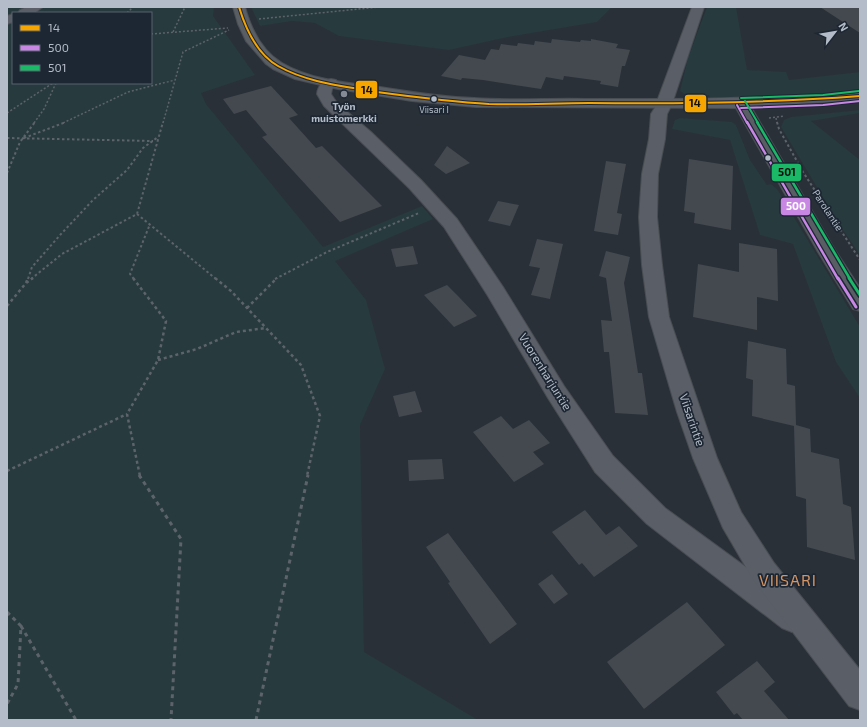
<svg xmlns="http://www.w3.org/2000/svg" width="867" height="727" viewBox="0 0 867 727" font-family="'Exo 2',sans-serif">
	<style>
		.green { fill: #273a3e; fill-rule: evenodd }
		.building { fill: #444950 }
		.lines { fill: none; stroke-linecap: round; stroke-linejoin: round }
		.minor-casing { stroke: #484c53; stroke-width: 2 }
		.tertiary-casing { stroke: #484c53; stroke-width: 2 }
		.secondary-casing { stroke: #484c53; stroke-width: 2 }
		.path-far3 { stroke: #5d636a; stroke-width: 1.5; stroke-dasharray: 2 2; stroke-linecap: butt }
		.path-far2 { stroke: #5d636a; stroke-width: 2; stroke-dasharray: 2.5 2.5; stroke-linecap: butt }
		.path-far1 { stroke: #5d636a; stroke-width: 2.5; stroke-dasharray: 3 3; stroke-linecap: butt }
		.path { stroke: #5d636a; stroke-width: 3; stroke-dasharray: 4 4; stroke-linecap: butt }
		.minor { fill: #5a5e66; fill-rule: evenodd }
		.tertiary { fill: #5a5e66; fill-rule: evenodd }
		.secondary { fill: #595d64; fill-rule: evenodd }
		.bus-1-casing { stroke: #1d2633; stroke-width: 4 }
		.bus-2-far2-casing { stroke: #1d2633; stroke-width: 4 }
		.bus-2-far1-casing { stroke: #1d2633; stroke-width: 5 }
		.bus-2-casing { stroke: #1d2633; stroke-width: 6 }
		.bus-3-far2-casing { stroke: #1d2633; stroke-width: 4 }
		.bus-3-far1-casing { stroke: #1d2633; stroke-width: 5 }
		.bus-3-casing { stroke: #1d2633; stroke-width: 6 }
		.bus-1 { stroke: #f7a600; stroke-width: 2 }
		.bus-2-far2 { stroke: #c787e3; stroke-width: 2 }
		.bus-2-far1 { stroke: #c787e3; stroke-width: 2.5 }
		.bus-2 { stroke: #c787e3; stroke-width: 3 }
		.bus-3-far2 { stroke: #1ab867; stroke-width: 2 }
		.bus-3-far1 { stroke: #1ab867; stroke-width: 2.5 }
		.bus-3 { stroke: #1ab867; stroke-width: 3 }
		.poi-dot { fill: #848b96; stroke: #1d2633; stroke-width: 1.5 }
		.bus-dot { fill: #b4bcc9; stroke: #1d2633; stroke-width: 1.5 }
		.labels { text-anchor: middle; stroke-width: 3.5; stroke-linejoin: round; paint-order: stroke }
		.far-bus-label { font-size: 9px; fill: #b4bcc9; stroke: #1d2633 }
		.far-poi-label { font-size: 10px; font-weight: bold; fill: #b4bcc9; stroke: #1d2633 }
		.far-street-label { font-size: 10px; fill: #b4bcc9; stroke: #1d2633 }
		.street-label { font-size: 12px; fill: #b4bcc9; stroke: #1d2633 }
		.near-neighbourhood-label { font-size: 16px; letter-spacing: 1px; fill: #d59563; stroke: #1d2633 }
		.line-badge { stroke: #1d2633; stroke-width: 1.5 }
		.badge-label { font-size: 11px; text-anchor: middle; font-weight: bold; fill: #fff }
		.pale-badge-label { font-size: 11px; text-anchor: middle; font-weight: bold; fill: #111 }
	</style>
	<rect width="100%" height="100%" fill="#2a3038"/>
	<path class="green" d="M7,7H214L213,16L255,75L201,93L206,104L323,247L422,206L433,219L335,261L366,300L385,369L360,425L364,652L478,720H7ZM13,13H151V83H13Z
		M251,7H612L597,22L508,37L449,50L339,36L315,23L292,21L260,26Z
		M707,7H736L747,70L786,72L789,80L860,72V91L760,98L710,99L709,95H686L680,91L688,58Z
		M860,110V113L811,121L860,160V255L837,221L781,127L784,120L791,117Z
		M680,118L732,122L736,125L750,160L767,185L771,184L777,189L860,327V398L836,362L793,244L760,235L730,140L672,129L675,120Z"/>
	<path class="building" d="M820,7H860V33Z
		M552,39L580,42L581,40L591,41V39L618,44L616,48L630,50L625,66H622L618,87L600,84L601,81L564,76L563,80L546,77L541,89L483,80L462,78L461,80L441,76L459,55L485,60L491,49L499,50L501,44L517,46L518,43L534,45L535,41L551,43Z
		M271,86L298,115L289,118L316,148L322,146L382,206L340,222L262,137L267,135L246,110L234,114L223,99Z
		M447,146L470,163L446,174L434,165Z
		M689,159L733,166L731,230L694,223L695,213L684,211Z
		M606,161L626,164L617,213L622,214L618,235L594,231Z
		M498,201L519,205L510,226L488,221Z
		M537,239L563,244L550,299L531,295L540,268L529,266Z
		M739,243L777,249L778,301L757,297V330L693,317L698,264L739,272Z
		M413,246L418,264L396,267L391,249Z
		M606,251L630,257L624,283L638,373H642L648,415L615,413L609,352H604L601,320L612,321L606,278L599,276Z
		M447,285L458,296L477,316L454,327L424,295Z
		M748,341L786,349L787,384L795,386L796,425L810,429L811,452L839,459L843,504L851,507L855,560L807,547L806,499L796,496L794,426L752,416L753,380L746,378Z
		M415,391L422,412L399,417L393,396Z
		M501,416L513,429L529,420L550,443L533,452L544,464L514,482L473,432Z
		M442,459L444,479L409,481L408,460Z
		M585,510L606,535L619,526L638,546L594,577L582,563L579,565L552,532Z
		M448,533L517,624L490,644L448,583L450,582L426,547Z
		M552,574L568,594L554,604L538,584Z
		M687,602L725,645L644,709L607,662Z
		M757,661L775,682L764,691L789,720H743L737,713L734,715L716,692Z"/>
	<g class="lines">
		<g class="minor-casing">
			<path id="minor" d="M27,7H43L34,13H18L20,10Z
				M692,7H704L672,104L669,107L664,109L659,107L656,104Z
				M13,14V22L7,24V16Z
				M331,79L336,80L338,83L332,89L331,94L337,103L371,132L421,180L457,219L503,287L564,386L613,456L665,508L802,608L806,618L802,628L792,632L782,628L647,524L595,472L548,398L488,296L444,227L409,188L324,106L317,94C318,85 323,81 331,79Z"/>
		</g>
		<g class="tertiary-casing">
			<path id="tertiary" d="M664,99L669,101L672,104L667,114L665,139L658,174L657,217L662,265L669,317L717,458L741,512L774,563L860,670V710L849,706L754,581L723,528L693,458L677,412L649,317L642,265L639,217L642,174L649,139L651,114L659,101Z"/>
		</g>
		<g class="secondary-casing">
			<path id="secondary" d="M233,7H245C251,29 262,51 282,63C311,80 348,83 380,87C411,92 443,97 474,98C511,101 549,98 586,99C677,99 768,99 860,92V100L751,107L835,250L860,288V311L853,309L818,252L736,108L476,107L412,101L338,89L295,79L273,69L266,64L246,41L238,24Z"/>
		</g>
		<path class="path-far3" d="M127,13L133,7
			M259,19L379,7
			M173,32L185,7
			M151,34L228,28
			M7,113L53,83
			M769,118L784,116
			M776,118L777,123
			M34,123L44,109L56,83
			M63,123L128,92L175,80
			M163,123L183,52L229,30"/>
		<path class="path-far2" d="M777,122L779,129L803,172L860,260
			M7,138L153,141
			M24,138L66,122
			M7,173L20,142L35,122
			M137,214L216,279
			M28,279L32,267L61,234L93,200L127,170L143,148L158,137
			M31,279L62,254L137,214L163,122
			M134,279L130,274L150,224
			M275,279L327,252L419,213"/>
		<path class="path-far1" d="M133,278L166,321L158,360L127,414L140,476
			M215,278L231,291L301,365L320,416L307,476
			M26,283L28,278
			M7,306L26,283L33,278
			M247,308L277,278
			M158,360L197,349L236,332L266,328
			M7,471L127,414"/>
		<path class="path" d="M139,475L181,539L171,720
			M7,612L21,626L18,684L7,704
			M21,626L76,720
			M256,720L308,475"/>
		<use href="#minor" class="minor"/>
		<use href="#tertiary" class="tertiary"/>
		<use href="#secondary" class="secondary"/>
		<g class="bus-1-casing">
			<path id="bus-1" d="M239,7C246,30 257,54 278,66C308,83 344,86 377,92C414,97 452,102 489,104C522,105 555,103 589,103C679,104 770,103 860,96"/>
		</g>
		<g class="bus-2-far2-casing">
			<path id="bus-2-far2" d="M737,105L747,123
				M741,108L823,105L860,101"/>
		</g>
		<g class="bus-2-far1-casing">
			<path id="bus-2-far1" d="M747,122L838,279"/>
		</g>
		<g class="bus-2-casing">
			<path id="bus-2" d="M838,278L856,307"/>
		</g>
		<g class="bus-3-far2-casing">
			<path id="bus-3-far2" d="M741,98L823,95L859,91
				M745,101L758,123"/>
		</g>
		<g class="bus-3-far1-casing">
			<path id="bus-3-far1" d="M757,122L850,279"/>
		</g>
		<g class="bus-3-casing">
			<path id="bus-3" d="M849,278L860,295"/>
		</g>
		<use href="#bus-1" class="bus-1"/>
		<use href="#bus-2-far2" class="bus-2-far2"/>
		<use href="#bus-2-far1" class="bus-2-far1"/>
		<use href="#bus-2" class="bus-2"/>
		<use href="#bus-3-far2" class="bus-3-far2"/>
		<use href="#bus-3-far1" class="bus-3-far1"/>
		<use href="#bus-3" class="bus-3"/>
	</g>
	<circle class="poi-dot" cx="344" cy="94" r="4"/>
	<g class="bus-dot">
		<circle cx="434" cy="99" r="3.5"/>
		<circle cx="768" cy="158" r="3.5"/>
	</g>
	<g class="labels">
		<g class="far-bus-label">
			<text x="434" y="113">Viisari I</text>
		</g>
		<g class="far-poi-label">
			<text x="344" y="110">Työn<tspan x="344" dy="12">muistomerkki</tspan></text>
		</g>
		<g class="far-street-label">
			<text transform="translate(828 210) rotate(57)" y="4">Parolantie</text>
		</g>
		<g class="street-label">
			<text transform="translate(545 372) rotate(58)" y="4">Vuorenharjuntie</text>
			<text transform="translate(692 420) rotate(71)" y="4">Viisarintie</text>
		</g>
		<g class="near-neighbourhood-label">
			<text x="788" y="586">VIISARI</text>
		</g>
	</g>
	<g class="line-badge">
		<rect x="355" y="80" width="23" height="19" rx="4" fill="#f7a600"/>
		<rect x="684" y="94" width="23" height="19" rx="4" fill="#f7a600"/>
		<rect x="771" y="163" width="31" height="19" rx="4" fill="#1ab867"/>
		<rect x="780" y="197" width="31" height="19" rx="4" fill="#c787e3"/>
	</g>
	<g class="badge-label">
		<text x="796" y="210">500</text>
	</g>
	<g class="pale-badge-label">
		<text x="367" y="94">14</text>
		<text x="695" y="107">14</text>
		<text x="787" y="176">501</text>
	</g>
	<rect width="867" height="727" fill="none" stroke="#b4bcc9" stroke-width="16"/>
	<rect x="12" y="12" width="140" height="72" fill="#1d2633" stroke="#59626f"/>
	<rect x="20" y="25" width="20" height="6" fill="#f7a600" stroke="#59626f"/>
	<text x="48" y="32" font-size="12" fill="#b4bcc9">14</text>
	<rect x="20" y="45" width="20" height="6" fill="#c787e3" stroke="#59626f"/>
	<text x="48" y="52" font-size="12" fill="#b4bcc9">500</text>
	<rect x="20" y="65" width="20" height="6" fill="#1ab867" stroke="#59626f"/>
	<text x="48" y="72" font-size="12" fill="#b4bcc9">501</text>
	<g transform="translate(835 32) rotate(59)" stroke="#1d2633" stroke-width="3" paint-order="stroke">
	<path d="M0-3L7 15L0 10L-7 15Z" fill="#b4bcc9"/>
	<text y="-6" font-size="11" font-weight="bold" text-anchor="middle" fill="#b4bcc9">N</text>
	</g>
</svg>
